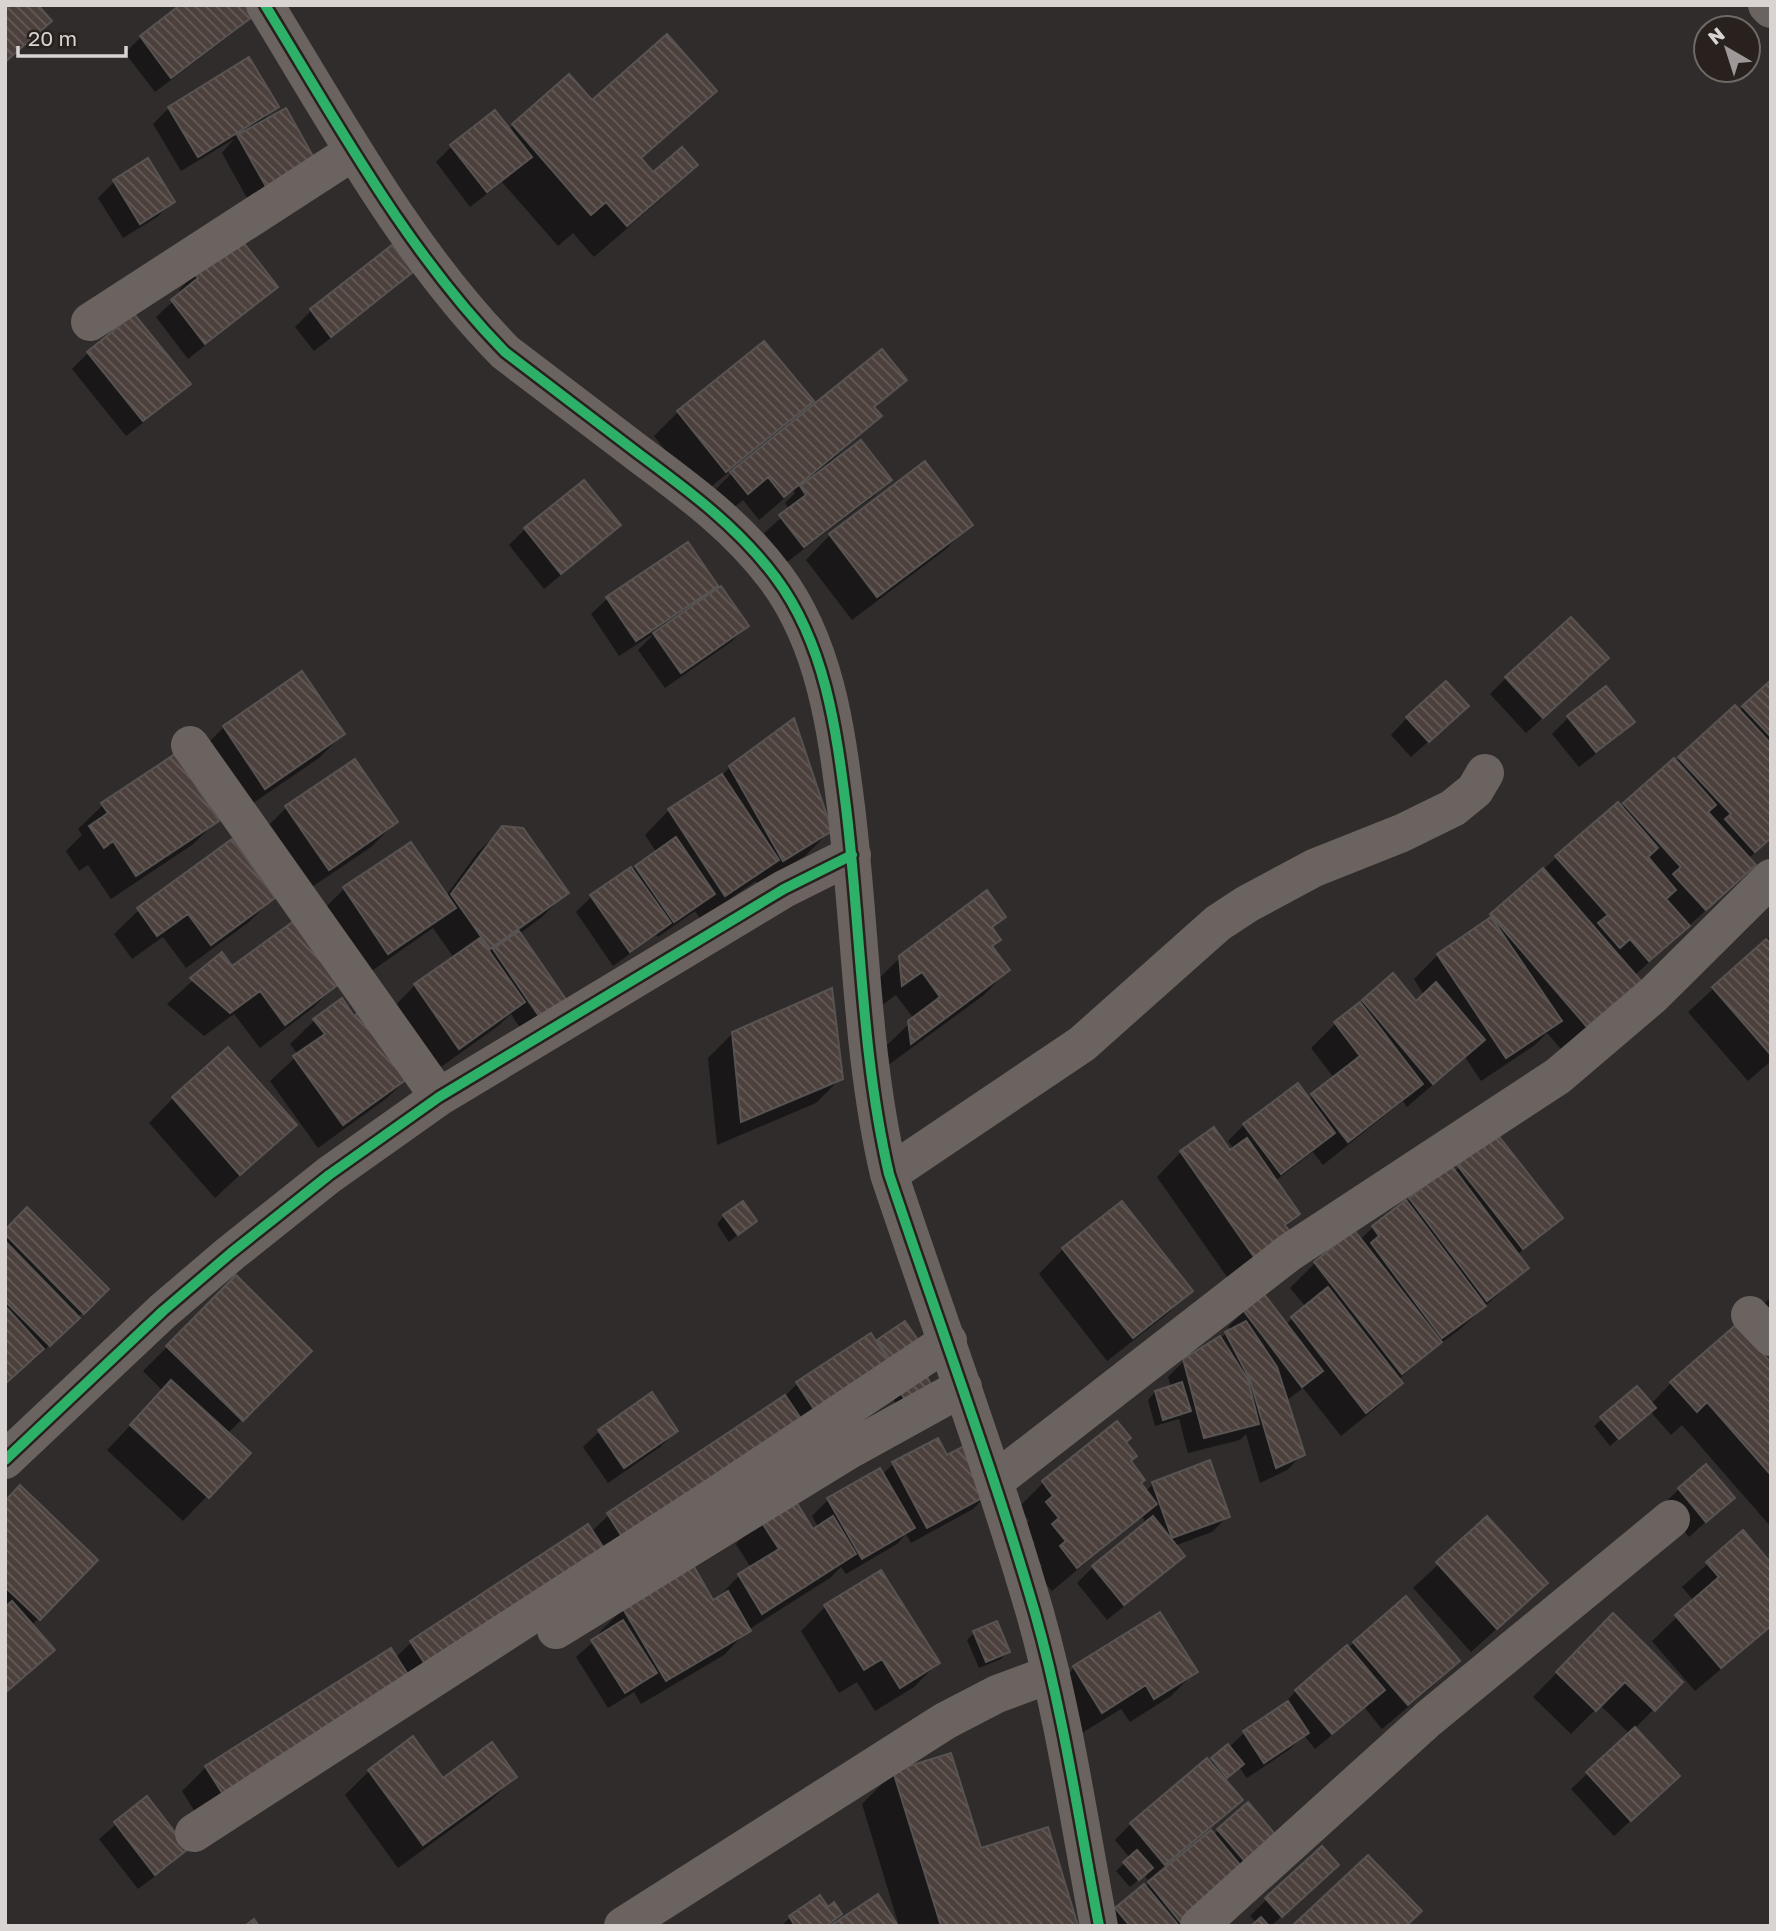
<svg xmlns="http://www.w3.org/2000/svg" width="1776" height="1931" viewBox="0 0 1776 1931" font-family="'Golos Text',sans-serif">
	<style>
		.shadow { fill: #0007 }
		.building { fill: url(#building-back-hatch); stroke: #575352; stroke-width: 2 }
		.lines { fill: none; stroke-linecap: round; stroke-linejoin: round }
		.minor { stroke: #6b6360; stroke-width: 38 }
		.cycleway-casing { stroke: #29211e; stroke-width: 15 }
		.cycleway { stroke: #2db169; stroke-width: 10 }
	</style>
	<defs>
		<pattern id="building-back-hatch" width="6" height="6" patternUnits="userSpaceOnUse" patternTransform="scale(1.75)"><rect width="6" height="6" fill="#4c403c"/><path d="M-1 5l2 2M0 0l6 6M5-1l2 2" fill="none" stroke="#655b57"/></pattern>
	</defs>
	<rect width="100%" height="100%" fill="#302c2b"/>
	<path class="shadow" d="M253,14L237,30L155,92L125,53L141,37Z
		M569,76L592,103L715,91L640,160L653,175L695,165L663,197L594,257L573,233L558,246L502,182L470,207L436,162L452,146L508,130Z
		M277,106L260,123L315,165L252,207L222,153L234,139L181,171L153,124L169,108Z
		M114,182L173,201L157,217L123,238L98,198Z
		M411,272L395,288L314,351L295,327L311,311Z
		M195,274L275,287L259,303L188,359L156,317L182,293L179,290Z
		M88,353L188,384L172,400L126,436L72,369Z
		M904,380L874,409L880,416L831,461L833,463L890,480L874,496L787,562L764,533L790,510L785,503L795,493L793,491L759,520L743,500L722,517L707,498L731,474L729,472L701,495L654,436L678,412L811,401L790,422L792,424Z
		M971,524L946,549L852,620L806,560L830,535Z
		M618,525L602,541L544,589L509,545L525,529Z
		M687,545L718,590L747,626L731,642L665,688L638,650L652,636L651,635L619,656L591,614L608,598Z
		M302,674L343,734L319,758L240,812L199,752L224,727Z
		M1591,674L1526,733L1490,694L1506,678Z
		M1771,682V838L1748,859L1729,889L1634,976L1638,981L1562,1050L1547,1033L1535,1045L1481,1081L1465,1057L1407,1107L1403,1101L1323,1165L1313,1152L1275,1181L1298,1214L1232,1284L1157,1177L1181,1152H1229L1234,1149L1228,1141L1244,1125L1308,1100L1334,1078L1311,1048L1335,1024L1393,976L1416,1003L1424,995L1414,979L1438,955L1480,927L1557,857L1621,808L1674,761L1675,762L1735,707L1739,711Z
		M1606,689L1632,722L1616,738L1579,767L1552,734L1568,718Z
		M1407,718L1450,722L1411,757L1391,735Z
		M730,767L830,831L805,856L758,884L756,881L700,919L695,911L658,937L656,935L613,966L576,912L592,896L657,853L645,835L669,810L720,777Z
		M103,805L217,821L192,845L111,899L88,865L79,871L66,851L82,835L78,829Z
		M286,808L396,822L371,847L303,893L262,832Z
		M503,828L566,893L542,917L519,934L565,1001L524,1034L511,1014L498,1026L434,1072L391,1010L415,985L454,958L433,928L363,977L320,913L344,889L446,896L478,852Z
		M273,898L249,922L186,968L163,937L132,959L114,934L139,910Z
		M1004,917L991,929V947L1008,970L984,995L887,1066L885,1047L914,1019L896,995L878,1008L875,982L900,958Z
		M1771,936V1061L1748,1081L1688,1012Z
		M221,955L232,968L338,983L314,1007L260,1048L234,1014L204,1036L167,1004Z
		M354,1018L412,1074L387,1098L318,1148L270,1081L298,1055L290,1044L315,1020Z
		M733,1033L841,1078L816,1103L717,1145L708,1058Z
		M173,1098L294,1125L215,1198L149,1123Z
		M1459,1167L1560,1217L1517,1255L1527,1268L1459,1330L1430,1351L1398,1380L1401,1383L1377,1407L1341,1436L1303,1388L1286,1401L1303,1454L1287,1470L1260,1483L1246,1434L1240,1440L1188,1453L1179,1419L1155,1426L1148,1400L1155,1392L1171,1388L1168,1377L1184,1361L1231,1331L1228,1327L1244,1311L1285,1325L1306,1307L1290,1288L1315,1263L1354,1232L1360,1240L1373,1227L1451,1168L1454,1172Z
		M1122,1204L1191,1291L1166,1315L1107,1361L1039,1274L1063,1249Z
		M724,1216L755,1221L729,1242L717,1224Z
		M5,1232L107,1289L33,1361L31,1359L5,1384Z
		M236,1278L310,1351L227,1434L207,1496L183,1521L107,1450L163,1391L143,1371Z
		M1771,1297V1318L1761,1307Z
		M904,1323L888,1363L203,1825L182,1791L206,1767L395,1658L411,1643L591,1532L609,1515L781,1400L797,1384L875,1344Z
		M1771,1366V1527L1682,1425L1671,1435L1650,1411L1610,1446L1594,1426L1637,1388L1651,1404L1671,1383Z
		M925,1377L899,1409L893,1399Z
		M1117,1424L1129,1461L1145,1492L1153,1484L1228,1516L1212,1532L1174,1546L1182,1556L1166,1572L1107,1620L1077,1583L1093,1567L1146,1524L1142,1516L1052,1591L1036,1572L1042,1566L1029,1549L1035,1543L1022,1528L1029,1521L1019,1507L1043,1483Z
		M600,1431H676L660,1447L608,1483L583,1447Z
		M946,1458L989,1493L973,1509L911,1543L906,1534L897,1544L846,1574L841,1567L830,1578L748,1630L724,1655L641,1704L634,1692L608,1708L576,1657L600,1636L599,1633L623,1609L713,1602L739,1576L751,1568L736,1544L760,1519L812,1531L818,1527L812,1516L828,1500L879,1470L882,1475L893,1464Z
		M1679,1489L1732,1498L1689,1537L1663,1505Z
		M5,1503L96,1560L31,1626L53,1650L5,1693Z
		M1487,1519L1521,1607L1471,1652L1413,1588Z
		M1743,1532L1771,1565V1627L1695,1691L1652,1641L1694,1601L1682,1587Z
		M825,1607L938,1663L914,1687L875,1711L857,1682L839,1693L801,1631Z
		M1160,1614L1195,1672L1171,1696L1130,1722L1121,1709L1077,1736L1050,1692L1074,1668Z
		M1613,1616L1681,1682L1634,1729L1662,1792L1614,1836L1571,1789L1630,1734L1600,1705L1571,1734L1533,1697Z
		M974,1633L1008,1651L1001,1659L979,1668L967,1640Z
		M1354,1643L1458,1661L1434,1685L1382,1729L1365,1708L1315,1749L1304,1735L1290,1749L1247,1778L1239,1767L1224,1781L1240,1800L1148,1880L1144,1875L1130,1887L1116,1871L1130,1858L1115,1840L1131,1824L1228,1748L1244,1733L1280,1708L1296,1691Z
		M369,1771L443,1780L515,1777L490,1801L398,1868L345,1795Z
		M894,1772L979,1851L1076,1926H899L862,1804Z
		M147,1798L186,1849L170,1865L138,1889L99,1839Z
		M1248,1805L1277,1839L1181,1926H1101L1116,1909L1213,1835Z
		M1321,1881L1271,1926H1254L1257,1923L1250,1916L1266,1900Z
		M827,1909L840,1914L826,1926L782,1925L790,1918Z"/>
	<path class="building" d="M5,5H38L52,21L5,62Z
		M180,5H249L256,14L171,78L140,36Z
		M667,34L717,91L641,158L653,172L682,147L698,165L627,226L606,202L591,215L512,124L569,74L592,100Z
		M249,57L279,107L198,157L168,107Z
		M286,108L318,165L269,192L237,135Z
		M495,110L532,157L487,192L450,145Z
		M148,158L175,202L140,224L113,180Z
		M239,237L278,287L205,344L171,300L198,278L194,273Z
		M392,245L413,272L331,337L310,309Z
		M134,314L191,384L143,421L87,352Z
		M764,341L814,401L726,472L677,411Z
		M882,349L907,380L874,407L882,416L784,497L768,477L748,494L730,472Z
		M861,440L892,480L804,547L779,515L806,495L800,486Z
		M925,461L973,525L877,597L829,534Z
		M584,480L621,525L561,574L524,528Z
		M688,542L718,586L636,641L606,597Z
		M721,586L749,626L681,673L653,633Z
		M1571,617L1609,658L1543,718L1505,677Z
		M302,671L345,734L265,789L223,726Z
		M1771,680V737L1742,706Z
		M1446,681L1469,706L1429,742L1406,717Z
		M1606,686L1635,722L1596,752L1567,716Z
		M1735,705L1771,744V838L1755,852L1725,819L1731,814L1678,757Z
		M794,718L832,831L783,861L729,766Z
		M175,754L219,821L136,876L113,841L104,848L89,826L108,813L101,803Z
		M1674,758L1716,805L1708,812L1756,865L1706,910L1673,874L1681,867L1623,803Z
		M355,759L398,822L329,870L285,806Z
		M722,774L779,860L725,896L668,809Z
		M1618,802L1658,848L1648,857L1676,890L1666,899L1690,926L1649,961L1630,939L1620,948L1598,923L1608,915L1555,856Z
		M502,826L523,828L569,893L490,949L451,894Z
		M676,837L715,894L674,922L635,866Z
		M232,839L275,898L211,945L188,914L157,936L137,908Z
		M411,842L456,908L388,954L343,887Z
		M631,867L671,923L630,952L590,895Z
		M1543,868L1641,981L1587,1027L1490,914Z
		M987,890L1006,917L992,927L1001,940L992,946L1010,970L911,1044L908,1021L940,997L922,972L902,986L899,956Z
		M1491,917L1562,1021L1506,1058L1437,954Z
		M294,921L340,983L285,1025L260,991L230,1013L190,978L222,952L232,966Z
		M519,931L567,1001L541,1019L493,949Z
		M480,938L525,1002L459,1049L414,984Z
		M1766,939L1771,944V1055L1712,987Z
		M1393,973L1416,1001L1436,982L1485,1040L1433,1084L1362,1000Z
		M832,988L843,1079L741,1122L732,1032Z
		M342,998L354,1016L366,1007L414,1074L343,1125L293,1056L325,1034L313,1019Z
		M1360,1002L1423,1084L1348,1142L1311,1094L1360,1056L1334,1022Z
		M228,1047L297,1125L240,1175L172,1097Z
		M1298,1083L1335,1133L1281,1174L1243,1124Z
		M1214,1127L1230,1150L1247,1138L1300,1214L1285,1225L1293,1236L1257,1261L1180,1151Z
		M1497,1134L1563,1218L1523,1249L1457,1165Z
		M1451,1165L1529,1268L1487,1301L1409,1198Z
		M1406,1200L1486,1306L1442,1338L1371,1243L1379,1236L1372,1226Z
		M743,1201L757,1221L738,1235L723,1215Z
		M1122,1201L1193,1291L1133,1338L1062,1248Z
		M27,1207L109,1289L84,1314L5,1234V1230Z
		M1354,1230L1442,1342L1402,1374L1314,1262Z
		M5,1241L80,1318L50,1346L5,1301Z
		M236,1275L312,1351L243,1421L166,1346Z
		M1328,1287L1403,1383L1366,1413L1291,1317Z
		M1264,1294L1323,1371L1302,1387L1243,1310Z
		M5,1306L44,1349L5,1384Z
		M905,1321L918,1340L890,1359L877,1340Z
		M1246,1321L1277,1367L1305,1455L1276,1468L1250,1380L1225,1332Z
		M1737,1324L1771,1363V1475L1707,1402L1697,1412L1670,1382Z
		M871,1333L890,1363L816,1412L796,1382Z
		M1220,1336L1248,1380L1259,1424L1204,1438L1183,1359Z
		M926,1375L933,1388L907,1403L899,1390Z
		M171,1380L251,1453L209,1498L130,1425Z
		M1182,1382L1191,1411L1163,1420L1155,1391Z
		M1637,1386L1656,1408L1619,1439L1600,1417Z
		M652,1392L678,1431L624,1468L598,1430Z
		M785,1395L804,1423L626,1543L607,1513Z
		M1117,1421L1131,1438L1126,1442L1137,1456L1131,1461L1145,1480L1141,1483L1157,1504L1077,1568L1060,1546L1066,1541L1052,1524L1059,1518L1046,1502L1053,1496L1042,1481Z
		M938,1438L947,1455L966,1445L991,1493L927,1528L892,1462Z
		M1210,1460L1230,1517L1172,1538L1152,1482Z
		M1706,1464L1735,1498L1706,1522L1678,1488Z
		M880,1468L915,1528L862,1559L827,1498Z
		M20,1485L98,1560L40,1620L5,1587V1501Z
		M793,1497L813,1529L833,1516L856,1554L762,1614L738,1574L779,1549L759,1518Z
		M1153,1516L1185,1556L1124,1605L1092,1566Z
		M1487,1516L1548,1583L1497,1629L1436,1562Z
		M588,1524L607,1553L429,1670L410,1641Z
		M1743,1530L1771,1563V1626L1721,1668L1675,1615L1719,1577L1706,1562Z
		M693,1565L713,1600L728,1591L751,1631L666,1681L622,1607Z
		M881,1570L940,1663L900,1688L882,1659L864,1670L824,1605Z
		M1406,1596L1460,1661L1408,1705L1353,1642Z
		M12,1601L55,1650L5,1693V1607Z
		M1160,1612L1198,1672L1154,1699L1146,1685L1102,1713L1073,1666Z
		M1613,1613L1683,1682L1655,1711L1625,1682L1596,1711L1556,1672Z
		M623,1620L657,1673L625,1693L591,1640Z
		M997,1621L1010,1652L986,1662L973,1631Z
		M1347,1645L1385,1690L1332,1734L1295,1690Z
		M391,1648L414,1684L228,1802L205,1766Z
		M1288,1701L1309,1733L1264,1763L1243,1731Z
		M1635,1727L1680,1776L1631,1821L1586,1772Z
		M413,1736L443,1778L492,1742L517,1777L423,1845L368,1770Z
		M1228,1744L1244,1764L1227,1778L1211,1758Z
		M951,1753L981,1848L1048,1827L1078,1926H941L893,1771Z
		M1207,1758L1243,1800L1165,1865L1130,1823Z
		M147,1796L188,1849L155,1875L114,1822Z
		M1248,1802L1279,1839L1248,1865L1217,1829Z
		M1211,1830L1246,1872L1182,1924L1148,1882Z
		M1322,1846L1339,1865L1282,1917L1265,1898Z
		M1137,1850L1153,1868L1139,1880L1123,1862Z
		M1368,1855L1422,1911L1406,1926H1292Z
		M1144,1884L1179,1926H1130L1115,1908Z
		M878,1894L898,1926H830Z
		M820,1895L828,1907L834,1902L842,1914L826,1926H795L789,1916Z
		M1261,1917L1269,1926H1251Z
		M254,1919L259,1926H245Z"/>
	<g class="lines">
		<path class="minor" d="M265,5C338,124 407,252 505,352C550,386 594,420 639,454C689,491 738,527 776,578C825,644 836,728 846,807C861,930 861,1054 889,1174C938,1321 992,1465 1035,1613C1064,1715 1079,1822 1099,1926
			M1767,5L1771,9
			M90,322L354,151
			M190,745L439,1097
			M889,1174L1082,1044L1218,923L1247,904L1314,868L1402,833L1453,808L1475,790L1485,773
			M1750,1315L1771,1337
			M5,1460L163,1311L231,1253L329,1175L439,1097L784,889L852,855
			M995,1481L1290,1252L1558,1076L1652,996L1771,878
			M556,1630L849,1450L963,1387
			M194,1833L717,1495L948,1341
			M623,1926L945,1721L997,1694L1051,1674
			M1199,1926L1428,1719L1671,1519"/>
		<g class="cycleway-casing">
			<path id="cycleway" d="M265,5C338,124 407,252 505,352C550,386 594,420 639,454C689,491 738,527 776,578C825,644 836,728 846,807C861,930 861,1054 889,1174C938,1321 992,1465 1035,1613C1064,1715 1079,1822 1099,1926
				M5,1460L163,1311L231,1253L329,1175L439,1097L784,889L852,855"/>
		</g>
		<use href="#cycleway" class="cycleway"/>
	</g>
	<rect width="1776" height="1931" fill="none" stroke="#d9d4d2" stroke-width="14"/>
	<g transform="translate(1727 49) rotate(321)"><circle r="33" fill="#29211e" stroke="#6f6966" stroke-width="2"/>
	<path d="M0-5L12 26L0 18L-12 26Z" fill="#9e9998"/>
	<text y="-10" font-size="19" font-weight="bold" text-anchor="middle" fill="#d9d4d2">N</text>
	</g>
	<path d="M18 46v10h108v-10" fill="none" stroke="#d9d4d2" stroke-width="3.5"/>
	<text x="28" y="46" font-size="21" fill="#d9d4d2" stroke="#29211e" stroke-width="5" paint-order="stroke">20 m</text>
</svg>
